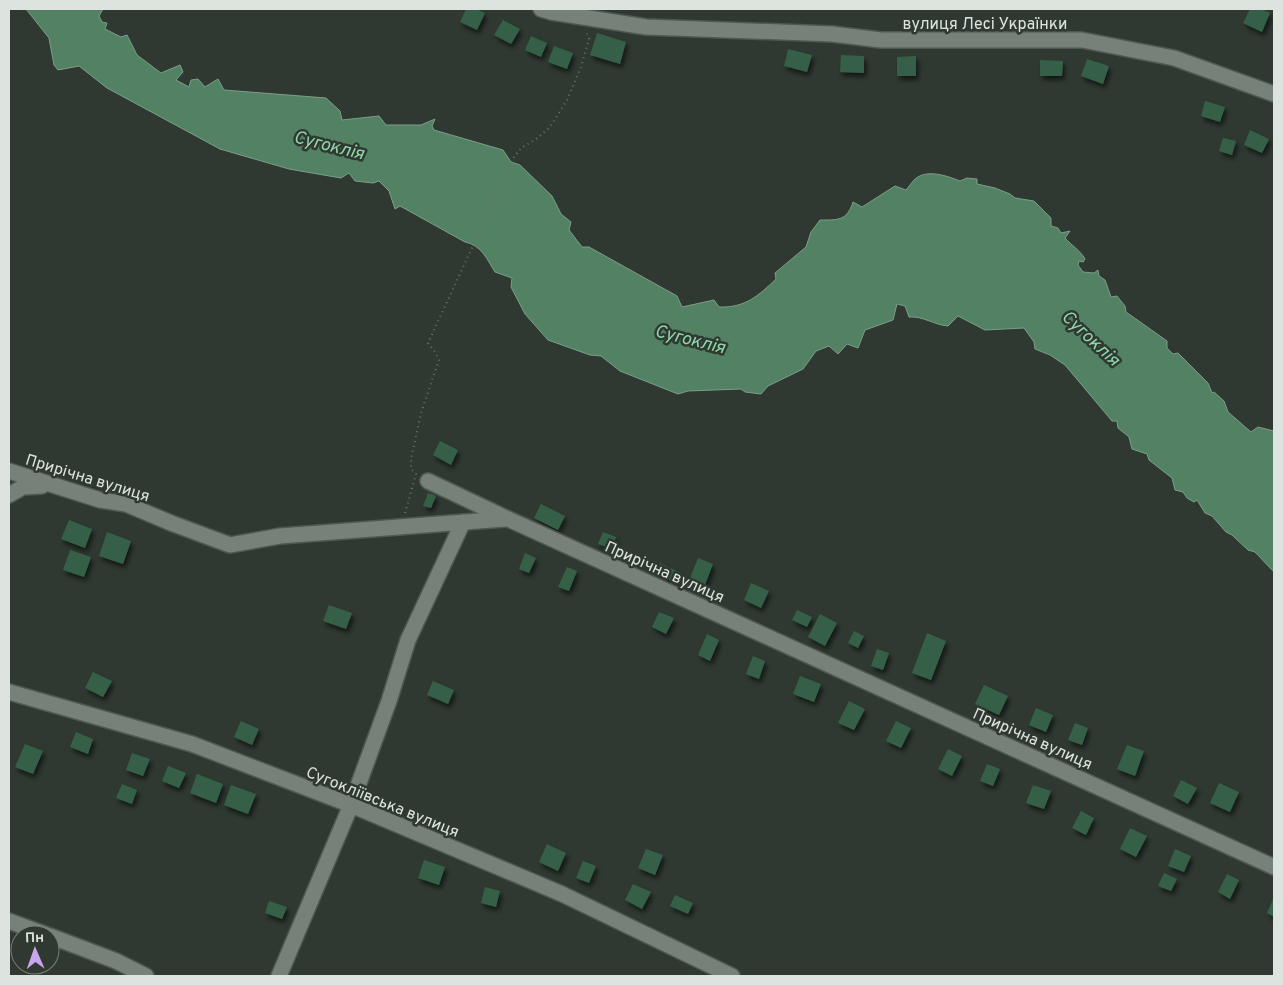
<svg xmlns="http://www.w3.org/2000/svg" width="1283" height="985" viewBox="0 0 1283 985" font-family="Overpass,sans-serif">
	<style>
		.water { fill: #538164; stroke: #7c9f89 }
		.building { fill: #346146; filter: url(#shadow) }
		.lines { fill: none; stroke-linecap: round; stroke-linejoin: round }
		.minor-casing { stroke: #4e5751; stroke-width: 18 }
		.path { stroke: #69726c; stroke-width: 2; stroke-dasharray: 1 4; stroke-linecap: butt }
		.minor { stroke: #758179; stroke-width: 15 }
		.labels { text-anchor: middle; stroke-width: 5; stroke-linejoin: round; paint-order: stroke }
		.street-label { font-size: 16px; fill: #dde4df; stroke: #2f3932 }
		.water-label { font-size: 18px; font-style: italic; fill: #8ed7a9; stroke: #2f3932 }
	</style>
	<defs>
		<filter id="shadow"><feDropShadow dx="2.5" dy="4" stdDeviation="2.5" flood-color="#0009"/></filter>
	</defs>
	<rect width="100%" height="100%" fill="#2f3932"/>
	<path class="water" d="M26,9H103L99,16L102,22L107,23L105,29L121,37L127,35L137,55L161,73L180,65L183,72L176,80L189,87L191,80L198,79L205,87L218,79L224,90L326,98L340,111L342,120L379,116L386,125H421L435,119L432,126L434,130L503,150L511,162L520,165L552,196L561,214L571,222L569,230L582,247H589L677,296L682,307L714,300L719,307C745,308 758,296 776,279L775,273L806,247L811,232L820,220C838,220 847,221 853,202L862,207L895,186L906,190C909,187 911,183 914,180C926,168 947,176 960,181L967,178L977,179V184L995,188L1010,194L1015,198L1034,201L1051,218V226L1058,228L1061,233L1070,231L1065,238C1072,246 1080,250 1085,259L1083,262L1079,261L1078,265L1083,272L1094,273L1098,270L1099,276L1105,280L1111,297L1117,296L1125,306L1126,312L1167,341V348L1173,354L1178,353L1208,383L1212,393L1214,392L1224,401L1228,412L1251,432L1258,427L1274,431V572L1255,552L1248,550L1232,535L1226,532L1212,516L1205,513L1197,500L1194,502L1187,498L1183,492L1175,490L1172,478L1149,460L1147,454L1132,449L1129,437L1118,428L1117,421H1112L1065,365L1050,355L1035,349L1034,342L1024,328L985,330L958,316L948,326C934,325 924,316 909,317L905,306L897,304L893,320L865,330L858,348L847,344L838,354L829,346L816,351L803,369L768,386L761,394L745,392L741,389L688,391L678,394L620,371L601,356L590,355L548,340L525,314L511,287L512,278L495,272C487,259 481,245 465,242L400,206L395,209L389,191L379,181L373,183L355,181L349,173L341,178L289,169L220,149L107,88L79,66L58,70L54,65L49,38Z"/>
	<path class="building" d="M466,9H476L485,13L477,30L460,22Z
		M1250,9H1261L1270,13L1262,32L1243,23Z
		M503,20L520,29L511,44L494,35Z
		M597,33L626,42L620,64L590,55Z
		M531,36L547,43L541,57L525,50Z
		M554,46L573,53L567,69L548,62Z
		M788,49L812,55L807,72L784,66Z
		M841,55L864,56V73L840,72Z
		M916,56V76H897V57Z
		M1087,59L1109,66L1103,84L1081,76Z
		M1040,60L1063,61L1062,76H1040Z
		M1205,101L1225,107L1220,122L1201,116Z
		M1250,130L1269,139L1262,153L1244,145Z
		M1223,138L1236,141L1232,155L1219,151Z
		M440,441L458,450L451,465L433,455Z
		M428,493L436,496L431,508L423,506Z
		M541,504L565,516L558,530L534,518Z
		M69,520L92,529L85,548L61,539Z
		M107,532L131,541L123,564L99,556Z
		M603,532L616,537L611,549L598,544Z
		M70,550L91,557L84,577L63,570Z
		M525,553L536,558L529,573L519,569Z
		M698,558L713,564L705,585L690,578Z
		M660,563L681,573L676,583L655,574Z
		M567,567L577,571L569,591L558,587Z
		M751,583L769,591L761,608L744,600Z
		M329,605L352,613L346,629L323,621Z
		M797,610L812,617L807,627L792,620Z
		M659,612L674,618L666,634L652,627Z
		M820,614L837,623L825,646L808,637Z
		M854,631L864,636L858,648L848,643Z
		M927,633L946,641L931,680L912,673Z
		M707,634L719,640L710,661L698,655Z
		M877,649L889,653L883,670L871,666Z
		M753,656L765,661L759,679L746,674Z
		M93,672L112,681L103,697L85,688Z
		M800,676L821,684L814,702L793,694Z
		M433,681L454,690L448,704L427,695Z
		M984,685L1008,696L999,715L975,704Z
		M849,701L865,709L854,730L838,723Z
		M1036,708L1053,715L1046,732L1029,725Z
		M241,721L259,729L252,745L234,737Z
		M896,721L911,728L901,748L886,741Z
		M1075,723L1088,728L1082,745L1068,740Z
		M76,732L93,739L88,754L70,747Z
		M25,744L43,751L33,774L15,767Z
		M1127,745L1144,751L1135,776L1117,769Z
		M948,749L962,756L952,776L938,769Z
		M132,753L150,759L143,776L126,770Z
		M987,764L1000,769L993,786L980,781Z
		M168,766L186,773L179,788L162,781Z
		M197,774L223,784L216,803L190,793Z
		M1181,780L1197,788L1188,804L1173,796Z
		M1219,783L1239,792L1230,812L1210,803Z
		M122,784L137,790L132,804L116,798Z
		M231,785L256,794L248,814L224,805Z
		M1033,785L1051,791L1044,809L1026,803Z
		M1081,811L1094,818L1086,835L1072,828Z
		M1130,828L1147,836L1136,857L1120,849Z
		M547,844L566,853L558,871L539,862Z
		M646,849L663,855L655,875L638,868Z
		M1175,849L1191,856L1184,872L1168,866Z
		M424,860L445,867L439,885L418,878Z
		M583,861L596,866L589,883L576,878Z
		M1164,873L1177,879L1171,891L1158,886Z
		M1227,874L1239,880L1230,899L1218,892Z
		M633,884L651,892L642,909L625,900Z
		M485,887L500,891L496,907L481,903Z
		M675,895L693,903L688,914L670,906Z
		M1274,897V917L1267,913Z
		M269,901L287,907L282,919L265,913Z"/>
	<g class="lines">
		<g class="minor-casing">
			<path id="minor" d="M541,9L551,12L646,27L832,34L881,40H1082L1174,58L1274,94
				M9,471L100,500L126,504L171,523L230,545L280,536L505,519
				M428,481L506,518L1274,867
				M9,495L23,487L42,486
				M9,692L192,744L351,805L562,894L732,976
				M9,921L47,935
				M50,936L116,961L146,976
				M279,976L351,805L389,701L408,640L463,522"/>
		</g>
		<path class="path" d="M405,513L416,474L411,469V459L421,413L439,360L435,352L428,343L514,157L521,148L535,140L550,127L567,100L581,67L589,39L586,31"/>
		<use href="#minor" class="minor"/>
	</g>
	<g class="labels">
		<g class="street-label">
			<text x="985" y="29">вулиця Лесі Українки</text>
			<text transform="translate(88 477) rotate(17)" y="6">Прирічна вулиця</text>
			<text transform="translate(665 571) rotate(24)" y="6">Прирічна вулиця</text>
			<text transform="translate(1033 738) rotate(24)" y="6">Прирічна вулиця</text>
			<text transform="translate(383 801) rotate(22)" y="6">Сугокліївська вулиця</text>
		</g>
		<g class="water-label">
			<text transform="translate(329 145) rotate(14)" y="6">Сугоклія</text>
			<text transform="translate(1091 338) rotate(43)" y="6">Сугоклія</text>
			<text transform="translate(690 339) rotate(14)" y="6">Сугоклія</text>
		</g>
	</g>
	<rect width="1283" height="985" fill="none" stroke="#dde4df" stroke-width="20"/>
	<g transform="translate(35 950) rotate(358)"><circle r="24" fill="#2f3932" stroke="#757d77"/>
	<path d="M0-4L9 19L0 12L-9 19Z" fill="#c9a5ee"/>
	<text y="-8" font-size="14" font-weight="bold" text-anchor="middle" fill="#dde4df">Пн</text>
	</g>
</svg>
